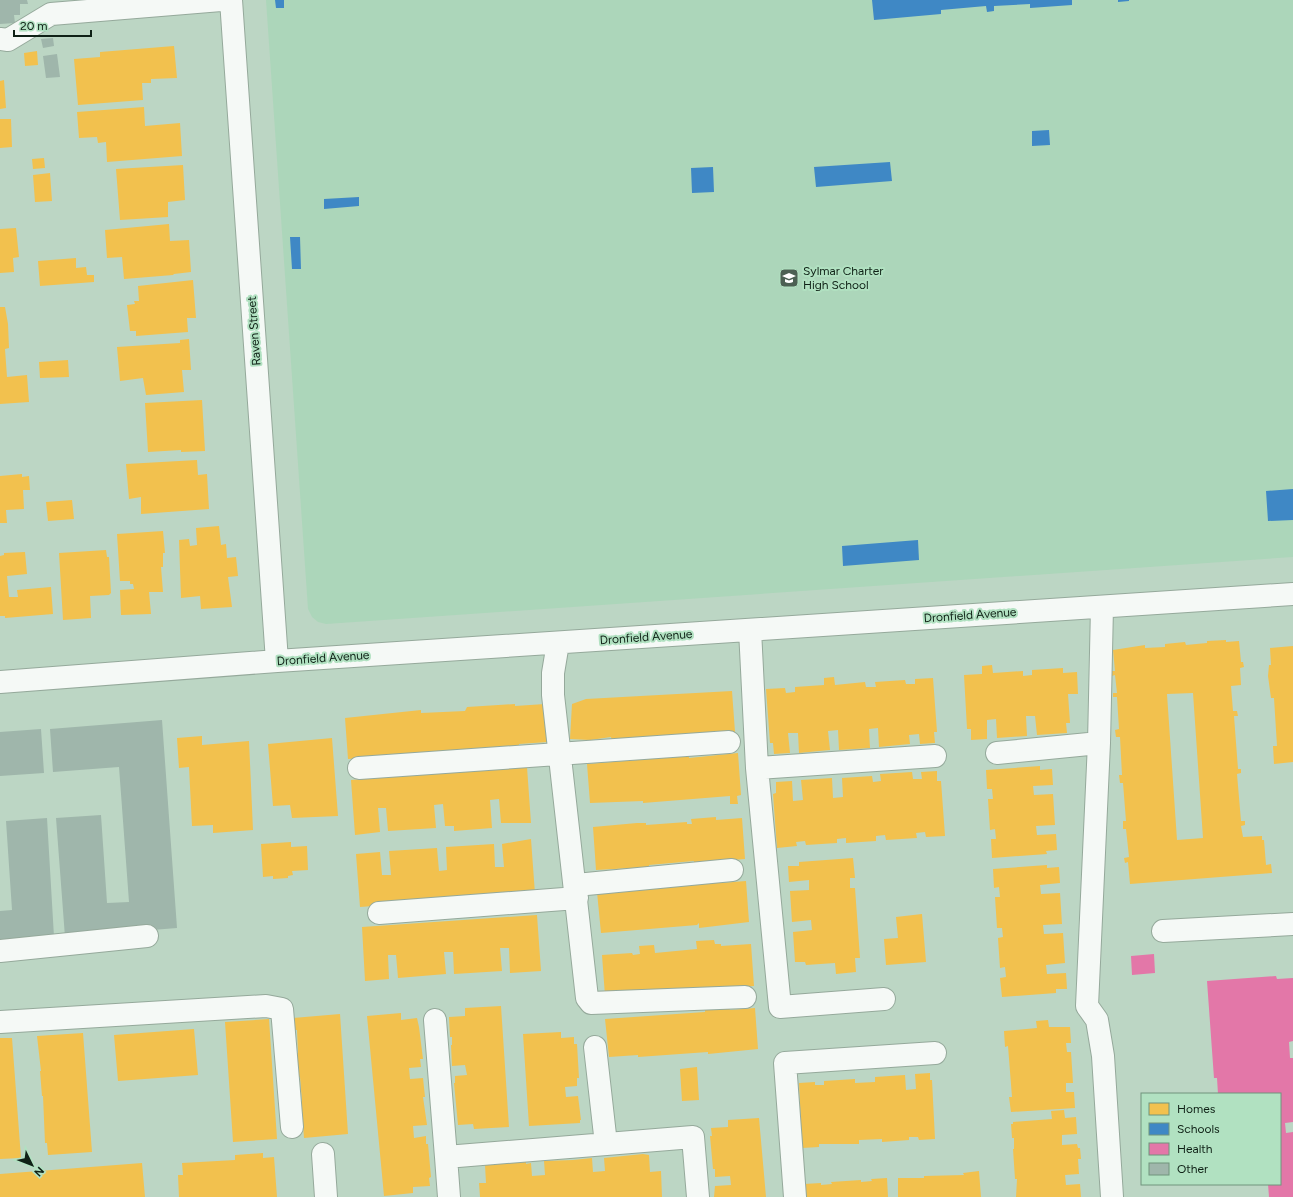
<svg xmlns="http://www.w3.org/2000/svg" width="1293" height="1197" viewBox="0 0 1293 1197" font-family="Figtree,sans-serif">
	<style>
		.built { fill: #acd6ba }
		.homes { fill: #f2c14e; fill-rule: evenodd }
		.schools { fill: #3f88c5 }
		.health { fill: #e377a8 }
		.building { fill: #9fb6ab }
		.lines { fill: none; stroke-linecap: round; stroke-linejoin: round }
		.minor-casing { stroke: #95a99b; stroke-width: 24 }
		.minor { stroke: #f5f9f6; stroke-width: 22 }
		.labels { text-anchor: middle; stroke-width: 4; stroke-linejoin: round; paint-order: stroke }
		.poi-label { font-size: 12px; fill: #0f2116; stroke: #b1e1c1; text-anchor: start }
		.street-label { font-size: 12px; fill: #0f2116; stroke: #b1e1c1 }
	</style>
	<rect width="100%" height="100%" fill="#bcd6c4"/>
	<path class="built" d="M266,0H1293V557L326,624L318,622L312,617L308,609Z"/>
	<path class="homes" d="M174,46L177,78L151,79V83H142L143,100L78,105L74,59L100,57V52Z
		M37,51L38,65L25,66L24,53Z
		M4,80L6,108L0,109V81Z
		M144,107L145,126L180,123L182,156L107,162L106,142L98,143L97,137L79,138L77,112Z
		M0,119H11L12,147L0,148Z
		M44,158L45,168L33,169L32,159Z
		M183,165L185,200L168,202V217L120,220L116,169Z
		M50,173L52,201L35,202L33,175Z
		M169,224L170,241L189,240L191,272L174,274L173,275L124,279L122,257L107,258L105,230Z
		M16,228L19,257L13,258L14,272L0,273V229Z
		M76,258V268L86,267L87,275H94V282L40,286L38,261Z
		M193,280L196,318H187L188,332L136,336V331H130L127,305L135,304L134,301H139L138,286Z
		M0,307H5L8,324L9,348L5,349L7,377L27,375L29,402L0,404Z
		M189,339L191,370H182L184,392L146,395L143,378L120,381L117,347L180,343V340Z
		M68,360L69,377L40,378L39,362Z
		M202,400L205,451L181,452V450L148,452L145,403Z
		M197,460L198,475L207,474L209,509L141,514V497L129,499L126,464Z
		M22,474V477L29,476L30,490H23L24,509L6,510L7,523H0V476Z
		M72,500L74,519L48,521L46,502Z
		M219,526L221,545L226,544L227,558L236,557L238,576L228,577L232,607L201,609L200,596L181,598L179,540L189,539L190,546L197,545L196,528Z
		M163,531L165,553H163V567H161L163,592H149L151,614L121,615L120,590L134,589L133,584H130V581H120L117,534Z
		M106,550L107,557H109L111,593L109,595L90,596L91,618L63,620L59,553Z
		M25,552L27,574L7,576L9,597H18L17,590L51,587L53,614L5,618V616H0V556L4,555V553Z
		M1226,640V642L1239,641L1241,662H1243L1244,667L1240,668L1241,685L1231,686L1233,711H1237L1238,716H1234L1238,769H1241V773L1237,774L1241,821H1245V825L1241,826L1243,837L1262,836V840H1264L1266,865L1271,864L1272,873L1130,884L1128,862L1125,863L1124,858L1129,857L1126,829H1123V821H1126L1123,783H1120L1119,775H1122L1120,737H1116L1115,730L1119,729L1117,697H1113V693H1117L1115,675L1112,676V671H1115L1113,650L1145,645V648L1165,647V644L1185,642L1186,645L1207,643V641ZM1193,693L1203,838L1177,840L1167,694Z
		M1293,646V762L1274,764L1273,746H1277L1274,698H1271L1268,676L1269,665H1271L1270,648Z
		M992,665L993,673L1023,671V676L1032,675V670L1063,668V673L1077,672L1078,694H1068L1070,723H1066L1067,733L1037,735L1035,716H1026L1027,736L997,738L996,719L987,720V739L971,740V729H967L964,675L982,674V666Z
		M834,677L835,685L865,682L866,687H876L875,682L905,680L906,684H915V679L933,678L937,732H934L935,743L920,744L919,734L909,735L910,744L879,747L878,728L869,729L870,748L839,750L838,730L828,731L830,750L799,753L798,733H788L790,753L774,754L773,743H770L766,689L785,688L786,693L795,692V687L824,685V678Z
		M732,691L735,732L612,742L611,737L590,740L570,739L572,704L586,699Z
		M515,704V706L545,704L548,742L519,744V748L348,759L345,718L421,710V713L465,711L467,707Z
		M202,736V745L249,741L253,830L213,833V825L192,826L189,767L179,768L177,738Z
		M332,738L338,816L292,818L290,805L273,806L268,744Z
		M738,753L741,795L737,796L738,804H730V796L643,803V801L590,803L587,764L689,756V758Z
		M1040,766V770L1052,769L1053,785L1033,786L1034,795L1053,794L1055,825L1036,826L1037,835L1056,834L1057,850L1046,851L1047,854L992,858L991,839H996L995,829L990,830L988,799H993L992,789H987L986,770Z
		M527,767L531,823H501L499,799L490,800L492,828L454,831V826H445L443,804L434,805L436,828L388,831L386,808H378L380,832L355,835L351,780Z
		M937,771V781H941L945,836L926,837L925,832L916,833L917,838L886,840L885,835L876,836V841L846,843V838L837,839V843L806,845L805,841L796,842L797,846L777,848L773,794L776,793V782L792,781L793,801L803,800L801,780L832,778L833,798L843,797L842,778L872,776L873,782L881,781L880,774L912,772L913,779H922L921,772Z
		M716,817V820L742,818L745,859L694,863V861L649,865V867L596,870L593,827L637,823H646V825L687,822V824H692L691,819Z
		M531,839L535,894L360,907L356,854L380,852L382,875H391L389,851L437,848L439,871L447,870L446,847L494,844L495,867H504L502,844Z
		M291,842V847L307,846L308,870L292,871L293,875L288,876V878L273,879V876L263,877L261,844Z
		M853,858L855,878H850V888H855L860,958H855L856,972L836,974L835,963L806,965L805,962H795L793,932L812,930L811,920L792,922L790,891L809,890V880L789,882L788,866H799V862Z
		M1047,865V868L1059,867L1060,883L1040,885L1041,894L1060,893L1062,924L1043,925L1044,934L1063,933L1065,963L1046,965L1047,974L1066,973L1067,989H1056V993L1002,997L1000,978L1006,977L1005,967L1000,968L998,938L1003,937L1002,928H997L995,897H1000L999,887L994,888L993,869Z
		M721,881V883L746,881L749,922L699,928V923L697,925L601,933L597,892L697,885L696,883Z
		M922,914L926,962L886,965L884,939L898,938L896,917Z
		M537,915L541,971L510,973L509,948H500L502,971L454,974L453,952H444L446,974L398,978L396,955H388L389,979L365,981L362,927Z
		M714,940L715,944H721V946L751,944L754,986L605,996L602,955L632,953L633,955L640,954L639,946L654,945L655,953L697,949L696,941Z
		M501,1006L509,1127L474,1129L473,1124L458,1125L454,1083H455V1076L467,1075L465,1065L452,1066L451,1045H452V1037H450L449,1017L465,1016V1008Z
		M729,1008L730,1010L755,1008L758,1049L708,1054V1052L638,1057V1055L609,1057L605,1019L705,1012V1010Z
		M401,1013V1020L417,1018L419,1027L423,1059H420L421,1067L409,1068L410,1079L423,1078L425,1097H423L427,1125L413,1126L414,1138L426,1136V1144H428L431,1177L429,1178L430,1186L413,1187V1193L384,1196L367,1016Z
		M340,1014L348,1134L304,1138L303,1125H301L299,1102L302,1101L300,1077L297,1078L295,1054L298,1053L297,1030H294L293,1018Z
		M269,1019L277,1139L233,1142L225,1022Z
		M1048,1020L1049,1027H1070L1071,1043H1066L1067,1052H1071L1073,1083H1066V1092H1074L1075,1108L1011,1112L1009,1097H1012L1008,1046L1005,1047L1004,1031L1037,1028L1036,1021Z
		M194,1029L198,1075L118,1081L114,1035Z
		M561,1032V1038L574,1037V1044H577L579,1078H577V1086L565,1087L566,1097L578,1096L581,1120H580V1123L529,1126L523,1034Z
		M83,1033L92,1152L48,1155L47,1143H45L43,1096H42L40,1071H41L37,1036Z
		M0,1038H12L21,1158L0,1159Z
		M697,1067L699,1100L682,1101L680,1069Z
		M930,1073V1080H932L935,1139L919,1140L918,1137H909V1140L882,1142V1139L859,1140V1144H819V1147L802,1148L799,1083L815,1082V1085H824V1081L855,1079V1083L875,1082V1077L905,1075L906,1090L916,1089L915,1074Z
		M1064,1110L1065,1118L1076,1117L1077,1134L1062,1135V1145L1077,1144L1078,1148H1080L1081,1159H1078L1079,1174L1065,1175L1066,1185L1080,1184L1081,1197H1016L1017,1179H1015L1013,1149H1014V1138H1012L1011,1124H1013V1122L1052,1119L1051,1111Z
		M759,1118L766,1197H714L715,1186L731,1185L730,1176L715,1177V1169H713L710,1136H712L711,1128L728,1127V1120Z
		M263,1153V1158L274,1157L277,1197H179L178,1175H183L182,1163L235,1160V1155Z
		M643,1154L649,1155L650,1172L661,1171L662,1197H480L479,1183H486L485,1165L526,1162V1164L531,1163L532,1176L545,1175L544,1161L573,1160L592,1158L593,1172L605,1171L604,1158Z
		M142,1163L145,1197H0V1174Z
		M979,1171L981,1197H898V1178H924V1176L964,1175L963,1173Z
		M887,1178L888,1197H805L804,1184L821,1183V1185L832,1184L831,1182L861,1180V1182L872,1181L871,1179Z"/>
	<path class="schools" d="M275,0H284V8H276Z
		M872,0H1072V5L1030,8V4L994,6V11L987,12L986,6L941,10V14L874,20Z
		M1118,0H1129V1L1118,2Z
		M1049,130L1050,145L1032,146V131Z
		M890,162L892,181L816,187L814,167Z
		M713,167L714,192L692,193L691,168Z
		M359,197V206L324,209V199Z
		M290,237H300L301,269H292Z
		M1293,489V520L1268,521L1266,491Z
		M918,540L919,560L843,566L842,546Z"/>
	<path class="health" d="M1154,954L1155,973L1132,975L1131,956Z
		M1276,976L1277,979L1293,978V1041L1289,1042L1290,1058H1293V1122L1285,1123L1286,1133L1293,1132V1197H1269L1268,1184H1280V1094H1218L1217,1078H1214L1207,981Z"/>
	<path class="building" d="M0,0H27L28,4H20V15H14L15,23L0,24Z
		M53,38L54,46L43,48L41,39Z
		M57,54L60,77L46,78L43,56Z
		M162,720L177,928L65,937L56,818L101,815L107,903L129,902L119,767L53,772L50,729Z
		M41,729L44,773L0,776V732Z
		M47,818L54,937L0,941V911L12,910L6,821Z"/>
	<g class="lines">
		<g class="minor-casing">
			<path id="minor" d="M231,0L277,661
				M0,39L8,40L51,14L221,0
				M750,630L757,768L780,1007L884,999
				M558,643L553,673V695L587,998L591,1003L745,997
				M0,682L277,661L1293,594
				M1099,743L1102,607
				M997,753L1099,743L1087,1006L1097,1020L1103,1056L1112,1197
				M359,768L729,742
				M757,768L935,756
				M576,885L732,870
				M379,913L577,898
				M1163,931L1293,924
				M0,951L147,936
				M435,1020L446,1157
				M0,1022L266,1006L282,1009L292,1127
				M595,1047L606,1144
				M323,1154L326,1197
				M449,1197L446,1157L693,1137L698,1197
				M795,1197L785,1063L935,1053"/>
		</g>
		<use href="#minor" class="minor"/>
	</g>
	<defs>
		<g id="school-square" transform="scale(1)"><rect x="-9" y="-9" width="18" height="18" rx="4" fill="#4c6053" stroke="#b1e1c1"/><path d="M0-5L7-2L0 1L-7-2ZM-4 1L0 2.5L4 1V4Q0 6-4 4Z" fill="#fff"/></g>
	</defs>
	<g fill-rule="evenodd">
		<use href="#school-square" x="789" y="278"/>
	</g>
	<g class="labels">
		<g class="poi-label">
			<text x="803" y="275">Sylmar Charter<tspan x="803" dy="14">High School</tspan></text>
		</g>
		<g class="street-label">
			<text transform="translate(254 331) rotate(-94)" y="4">Raven Street</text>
			<text transform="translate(970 615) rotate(-4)" y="4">Dronfield Avenue</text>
			<text transform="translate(646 637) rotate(-4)" y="4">Dronfield Avenue</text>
			<text transform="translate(323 658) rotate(-4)" y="4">Dronfield Avenue</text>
		</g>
	</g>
	<rect x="1141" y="1093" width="140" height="92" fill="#b1e1c1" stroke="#70947d"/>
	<rect x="1149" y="1103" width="20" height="12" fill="#f2c14e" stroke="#70947d"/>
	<text x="1177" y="1113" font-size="12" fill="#0f2116">Homes</text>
	<rect x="1149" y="1123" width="20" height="12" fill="#3f88c5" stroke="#70947d"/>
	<text x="1177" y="1133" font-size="12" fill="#0f2116">Schools</text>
	<rect x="1149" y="1143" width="20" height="12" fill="#e377a8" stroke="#70947d"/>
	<text x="1177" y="1153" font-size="12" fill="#0f2116">Health</text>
	<rect x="1149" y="1163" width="20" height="12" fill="#9fb6ab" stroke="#70947d"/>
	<text x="1177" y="1173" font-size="12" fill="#0f2116">Other</text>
	<g transform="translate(32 1165) rotate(133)" stroke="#b1e1c1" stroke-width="3" paint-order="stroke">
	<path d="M0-3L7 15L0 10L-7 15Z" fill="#0f2116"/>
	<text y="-6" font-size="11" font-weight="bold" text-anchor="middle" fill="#0f2116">N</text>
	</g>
	<path d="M14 30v6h77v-6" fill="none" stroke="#0f2116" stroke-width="2"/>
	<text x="20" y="30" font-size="12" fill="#0f2116" stroke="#b1e1c1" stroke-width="3" paint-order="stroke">20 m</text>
</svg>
